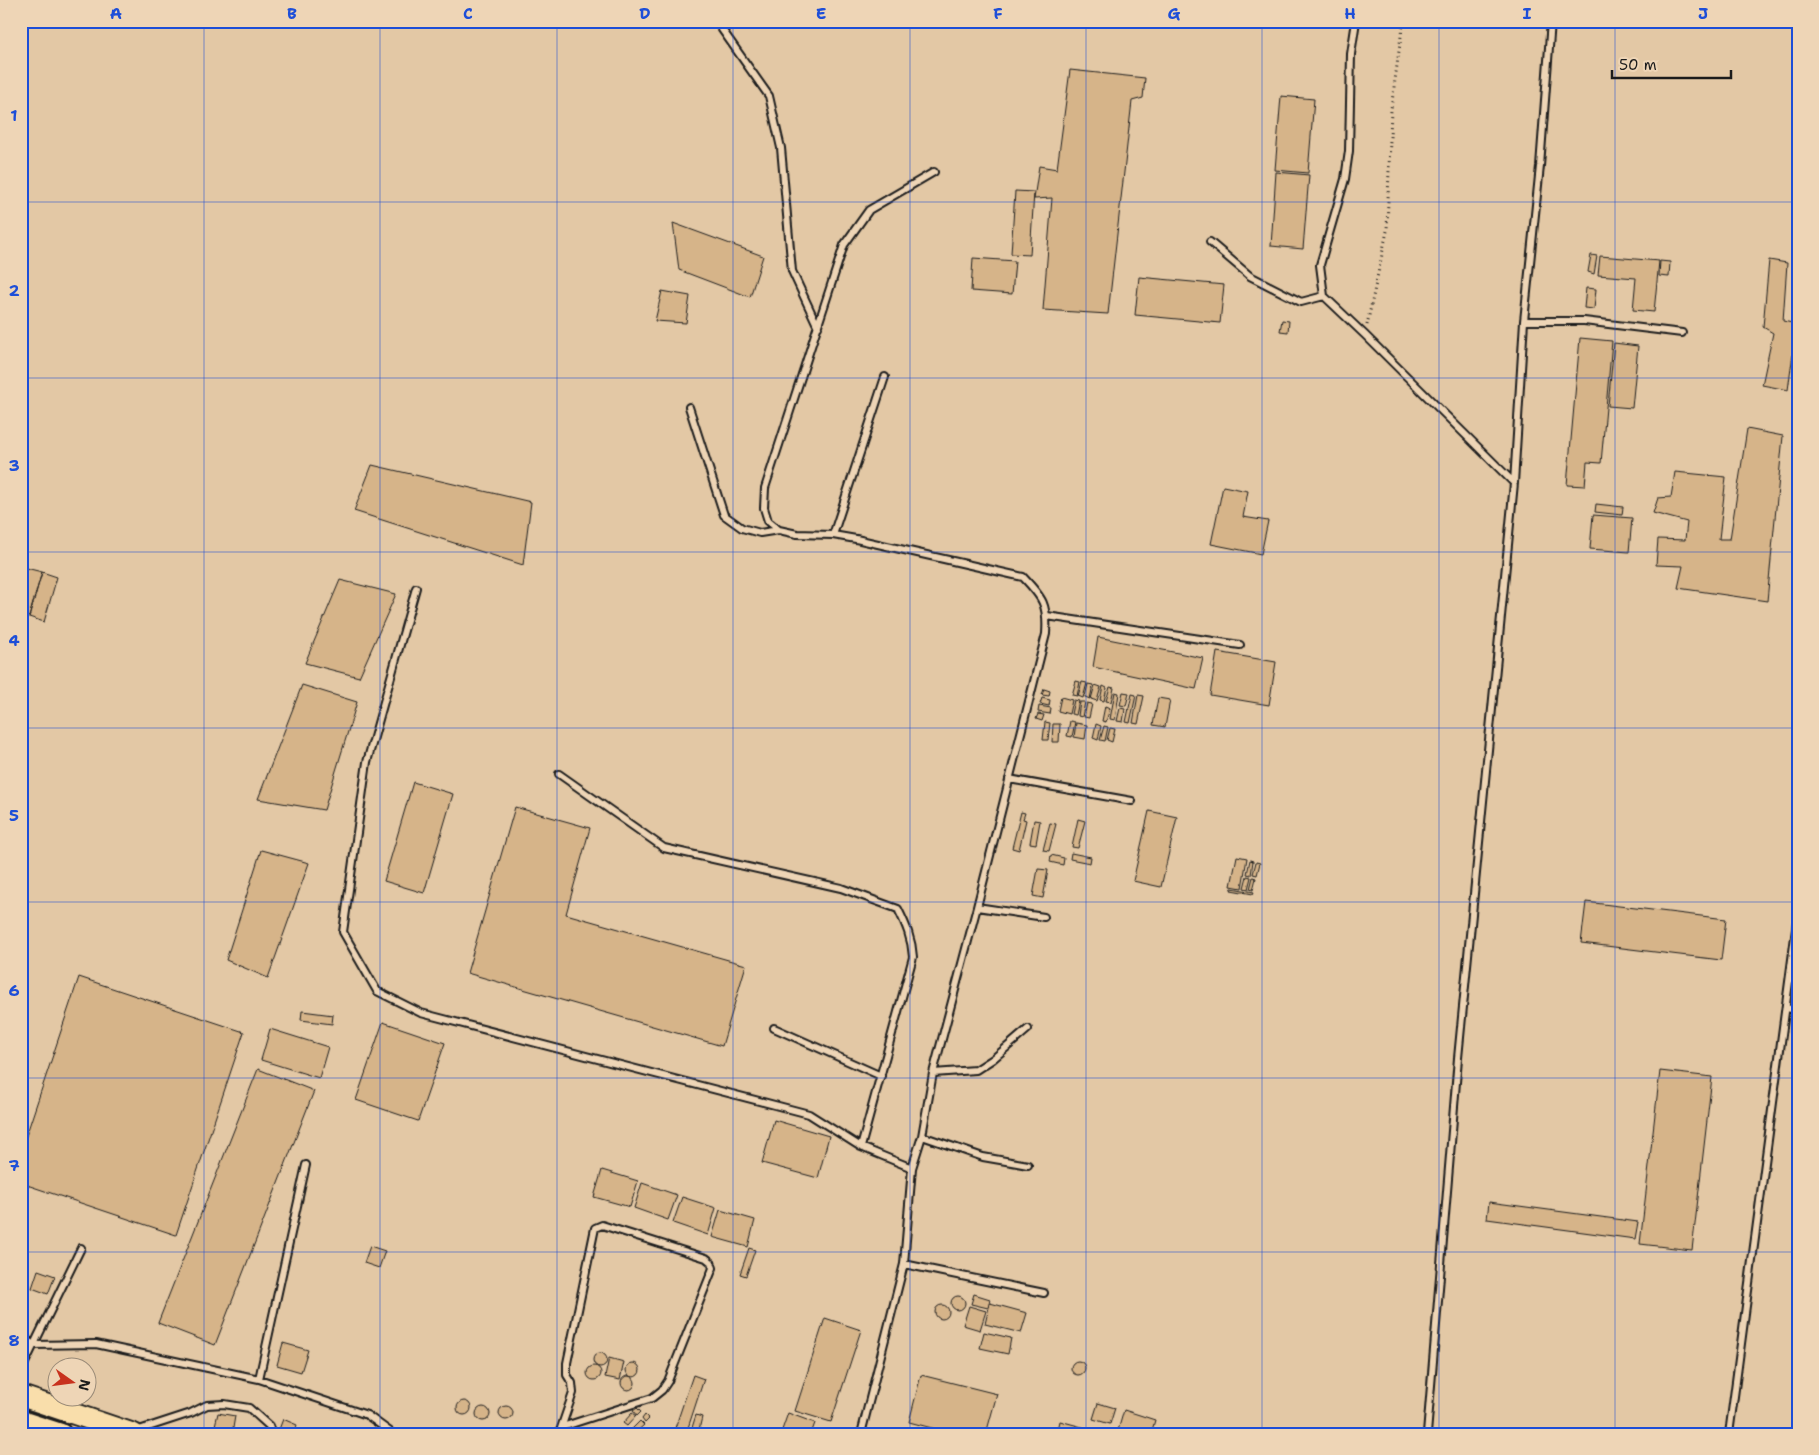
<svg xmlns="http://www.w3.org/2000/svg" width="1819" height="1455" viewBox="0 0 1819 1455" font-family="'Shantell Sans',sans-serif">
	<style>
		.built { fill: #e3c8a5; fill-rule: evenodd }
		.building { fill: #d6b489; stroke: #1c1c1c }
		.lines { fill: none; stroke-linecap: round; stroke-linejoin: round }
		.service-casing { stroke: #1c1c1c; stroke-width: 10 }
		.primary-casing { stroke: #1c1c1c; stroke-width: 24 }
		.path { stroke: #1c1c1c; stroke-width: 3; stroke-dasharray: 1 4; stroke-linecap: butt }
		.service { stroke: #eed5b6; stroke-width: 6 }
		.primary { stroke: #f9deab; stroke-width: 20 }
		.grid { fill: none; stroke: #1d4ed8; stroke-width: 1; stroke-opacity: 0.55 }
		.neatline { fill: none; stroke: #1d4ed8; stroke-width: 2 }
		.grid-label { font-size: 16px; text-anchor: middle; font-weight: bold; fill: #1d4ed8 }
	</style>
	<rect width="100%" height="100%" fill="#eed5b6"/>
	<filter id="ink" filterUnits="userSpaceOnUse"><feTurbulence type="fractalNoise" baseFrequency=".02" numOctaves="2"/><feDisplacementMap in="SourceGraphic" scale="10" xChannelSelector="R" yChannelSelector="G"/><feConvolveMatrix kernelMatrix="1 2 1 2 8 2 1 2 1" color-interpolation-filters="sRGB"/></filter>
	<g filter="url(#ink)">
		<path class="built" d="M21,21H1798V1434H21ZM58,1368H88V1398H58Z"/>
		<path class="building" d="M1070,70L1145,78L1143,98L1132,101L1108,314L1043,310L1052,198L1034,199L1039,166L1057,169Z
			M1281,96L1314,99L1308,173L1275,170Z
			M1276,172L1309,175L1303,249L1271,246Z
			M1015,191L1034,192L1030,255L1011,254Z
			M673,223L763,256L750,297L679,270Z
			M1591,255L1597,256L1594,274L1588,272Z
			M1600,256L1659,261L1654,312L1633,310L1636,278L1598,275Z
			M973,258L1015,261L1012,294L971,291Z
			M1769,260L1787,263L1783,321L1797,324L1788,390L1762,385L1773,333L1763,327Z
			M1660,261L1670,262L1669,277L1659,276Z
			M1139,277L1224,285L1220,323L1135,315Z
			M1586,288L1596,289L1594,309L1584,308Z
			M662,291L690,296L686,323L655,321Z
			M1282,320L1289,321L1288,332L1280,331Z
			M1580,338L1612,341L1601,463L1587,462L1585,486L1567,485Z
			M1614,343L1638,346L1632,408L1608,406Z
			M1747,429L1783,436L1767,601L1678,588L1683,566L1656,565L1658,539L1685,540L1687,522L1653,513L1658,498L1671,497L1675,472L1726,477L1719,539H1730Z
			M372,465L531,502L523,565L354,511Z
			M1223,486L1248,491L1243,517L1268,521L1261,554L1211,544Z
			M1596,504L1623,507L1622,515L1595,512Z
			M1593,515L1632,518L1629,552L1590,549Z
			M21,567L26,568L21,584Z
			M26,568L42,572L29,617L21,616V584Z
			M42,572L57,577L44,622L29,617Z
			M340,580L396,594L359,677L305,663Z
			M1098,637L1203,658L1196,689L1093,667Z
			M1217,652L1276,662L1269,705L1210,695Z
			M1076,681L1080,682L1077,696L1072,695Z
			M1082,682L1087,683L1083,698L1078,696Z
			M1088,684L1093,685L1090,699L1085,697Z
			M302,685L357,702L324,810L258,799Z
			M1095,685L1101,687L1097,701L1091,699Z
			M1103,686L1107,688L1104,701L1100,700Z
			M1110,687L1114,688L1111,702L1106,701Z
			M1044,689L1050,691L1049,696L1042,695Z
			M1115,692L1119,693L1115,720L1110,719Z
			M1123,692L1129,693L1126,706L1120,705Z
			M1132,694L1136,695L1130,723L1126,722Z
			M1138,695L1144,696L1138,724L1133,723Z
			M1061,697L1072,700L1069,714L1058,711Z
			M1042,698L1050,700L1049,706L1040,704Z
			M1158,698L1170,700L1165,727L1153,725Z
			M1074,700L1079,701L1076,715L1071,714Z
			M1080,702H1085L1082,717L1078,716Z
			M1087,703L1092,704L1089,718L1084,717Z
			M1039,706L1051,708L1050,714L1038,712Z
			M1105,706L1110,708L1106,722L1102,721Z
			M1120,708L1125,709L1123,722L1117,721Z
			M1038,714L1044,715L1042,721L1036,719Z
			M1070,721L1075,722L1072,737L1067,736Z
			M1045,722L1050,723L1048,740H1043Z
			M1076,723L1087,725L1085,739L1074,737Z
			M1053,724H1060L1059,742H1052Z
			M1096,724L1101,726L1098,740L1093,738Z
			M1104,726L1108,727L1105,741L1100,740Z
			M1110,728L1115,729L1112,742L1107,740Z
			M413,782L453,794L424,893L384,881Z
			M515,807L590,828L566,914L746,965L722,1046L467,973Z
			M1149,811L1177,817L1161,887L1133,881Z
			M1021,812L1025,813L1023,819L1026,820L1019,850L1012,848Z
			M1078,819L1085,821L1078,848L1072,847Z
			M1034,820L1040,821L1036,844L1030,843Z
			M1050,823L1056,824L1049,851L1043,850Z
			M261,850L309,863L268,978L226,960Z
			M1071,853L1091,857L1090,863L1070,859Z
			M1051,855L1064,858L1063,865L1050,862Z
			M1237,856L1247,858L1242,888L1231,886Z
			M1250,860L1253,861L1251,875L1247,874Z
			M1256,862L1260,863L1257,875L1253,874Z
			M1038,869L1048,870L1043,898L1033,896Z
			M1247,876L1251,877L1248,889L1244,888Z
			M1253,877L1256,878L1253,890L1250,889Z
			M1232,888L1254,892L1253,894L1231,890Z
			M1586,902L1726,919L1721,960L1581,943Z
			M79,977L244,1032L176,1235L21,1183V1151Z
			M302,1011L333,1015L332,1024L301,1020Z
			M383,1022L445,1043L418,1121L356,1100Z
			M270,1029L328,1047L319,1078L261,1060Z
			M258,1069L314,1091L215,1345L158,1323Z
			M1660,1071L1712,1077L1692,1250L1640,1244Z
			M774,1120L829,1136L818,1178L762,1163Z
			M602,1170L638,1181L630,1207L594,1197Z
			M642,1183L677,1195L668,1220L634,1208Z
			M682,1197L716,1208L708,1235L673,1223Z
			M1489,1202L1638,1222L1635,1239L1487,1219Z
			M720,1210L755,1220L748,1247L712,1237Z
			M370,1246L385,1251L379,1268L364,1263Z
			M749,1248L755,1250L746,1276L740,1274Z
			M38,1270L55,1276L48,1294L32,1288Z
			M974,1294L990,1299L988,1308L971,1304Z
			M951 1303a7 7 0 1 1 14 0a7 7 0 1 1-14 0Z
			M990,1303L1027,1313L1021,1333L985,1324Z
			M935 1312a7 7 0 1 1 14 0a7 7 0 1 1-14 0Z
			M969,1306L986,1311L980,1330L963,1325Z
			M825,1318L861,1330L831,1422L795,1411Z
			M984,1332L1011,1338L1008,1354L980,1348Z
			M283,1343L308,1350L301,1372L277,1365Z
			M593 1360a7 7 0 1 1 14 0a7 7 0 1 1-14 0Z
			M609,1358L624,1362L620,1380L605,1377Z
			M1071 1368a7 7 0 1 1 14 0a7 7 0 1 1-14 0Z
			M626 1370a7 7 0 1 1 14 0a7 7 0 1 1-14 0Z
			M587 1373a7 7 0 1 1 14 0a7 7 0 1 1-14 0Z
			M693,1375L704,1379L686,1434H673Z
			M921,1375L997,1394L986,1434H955L909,1422Z
			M621 1383a7 7 0 1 1 14 0a7 7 0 1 1-14 0Z
			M457 1408a7 7 0 1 1 14 0a7 7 0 1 1-14 0Z
			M1098,1403L1115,1408L1110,1424L1093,1419Z
			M499 1413a7 7 0 1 1 14 0a7 7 0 1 1-14 0Z
			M476 1414a7 7 0 1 1 14 0a7 7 0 1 1-14 0Z
			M637,1408L641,1412L637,1416L633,1411Z
			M1124,1410L1155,1420L1151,1434H1117Z
			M218,1413L235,1416L232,1434H213Z
			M632,1413L636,1416L627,1426L623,1423Z
			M788,1413L815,1423L811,1434L781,1433Z
			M645,1415L649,1419L645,1423L642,1419Z
			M696,1415L702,1417L698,1434H690Z
			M283,1419L297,1425L293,1434H283L278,1432Z
			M640,1421L644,1425L635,1433L631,1430Z
			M1060,1421L1097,1431L1096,1434H1057Z"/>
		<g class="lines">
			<g class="service-casing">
				<path id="service" d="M716,21L769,96L781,148L792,271L818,327
					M1356,21L1351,54L1349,151L1345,179L1320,265L1324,296L1365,335L1514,483
					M1210,242L1250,276L1301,302L1324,296
					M1524,321H1584L1682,333
					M689,407L724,515L742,528L760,533L779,530
					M833,535L885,377
					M416,588L367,762L343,932L377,991L421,1013L809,1114L861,1147L912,1168
					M1047,616L1240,645
					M559,774L664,848L841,888L898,909C906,925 912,939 913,957L861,1147
					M1009,779L1132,801
					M977,907L1044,917
					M1786,1008L1798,1010
					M774,1028L881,1076
					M933,1073L976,1070L993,1059L1028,1029
					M922,1136L983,1157L1028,1165
					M904,1264L1044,1293
					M21,1335L33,1345L96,1344L259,1379L367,1415L393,1434
					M21,1371L81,1248
					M259,1379L306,1165
					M136,1431L191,1413L207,1405L224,1404L249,1408L269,1426L272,1434
					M559,1434L573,1393L572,1383L567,1375V1363L595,1228L602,1225L706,1258L711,1262L713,1268L668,1381L662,1390L652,1398L562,1427
					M861,1434L904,1264L912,1168L922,1136L933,1073L977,907L1046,634C1048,605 1043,598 1023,577L856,539L833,535L797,534L779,530L768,521L764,508L765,488L844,245L869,210L934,172
					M1427,1434L1458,1058L1514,483L1524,321L1540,166L1551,21
					M1729,1434L1798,914"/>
			</g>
			<g class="primary-casing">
				<path id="primary" d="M21,1396L134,1434
					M21,1421L61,1434"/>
			</g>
			<path class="path" d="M1367,325L1387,231L1391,109L1402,29L1405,21"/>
			<use href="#service" class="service"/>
			<use href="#primary" class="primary"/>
		</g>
	</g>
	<path class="grid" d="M204,21V1434M380,21V1434M557,21V1434M733,21V1434M910,21V1434M1086,21V1434M1262,21V1434M1439,21V1434M1615,21V1434M21,202H1798M21,378H1798M21,552H1798M21,728H1798M21,902H1798M21,1078H1798M21,1252H1798"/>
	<rect width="1819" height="1455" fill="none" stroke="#eed5b6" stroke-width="55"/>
	<g transform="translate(72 1382) rotate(104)"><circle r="24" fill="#eed5b6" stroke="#9a8b78"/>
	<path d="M0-4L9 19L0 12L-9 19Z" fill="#c8321e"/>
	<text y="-8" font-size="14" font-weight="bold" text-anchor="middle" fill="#1c1c1c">N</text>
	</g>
	<path d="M1612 70v8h119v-8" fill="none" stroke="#1c1c1c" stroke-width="2.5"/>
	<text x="1619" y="70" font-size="15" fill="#1c1c1c" stroke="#eed5b6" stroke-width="4" paint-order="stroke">50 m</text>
	<rect x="28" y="28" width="1764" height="1400" class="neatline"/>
	<g class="grid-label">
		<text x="116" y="19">A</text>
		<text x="292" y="19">B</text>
		<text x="468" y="19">C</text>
		<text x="645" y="19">D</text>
		<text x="821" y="19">E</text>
		<text x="998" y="19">F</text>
		<text x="1174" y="19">G</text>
		<text x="1350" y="19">H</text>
		<text x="1527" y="19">I</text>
		<text x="1703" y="19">J</text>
		<text x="14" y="121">1</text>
		<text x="14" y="296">2</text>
		<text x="14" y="471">3</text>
		<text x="14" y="646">4</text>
		<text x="14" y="821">5</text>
		<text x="14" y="996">6</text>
		<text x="14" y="1171">7</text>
		<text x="14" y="1346">8</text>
	</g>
</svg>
